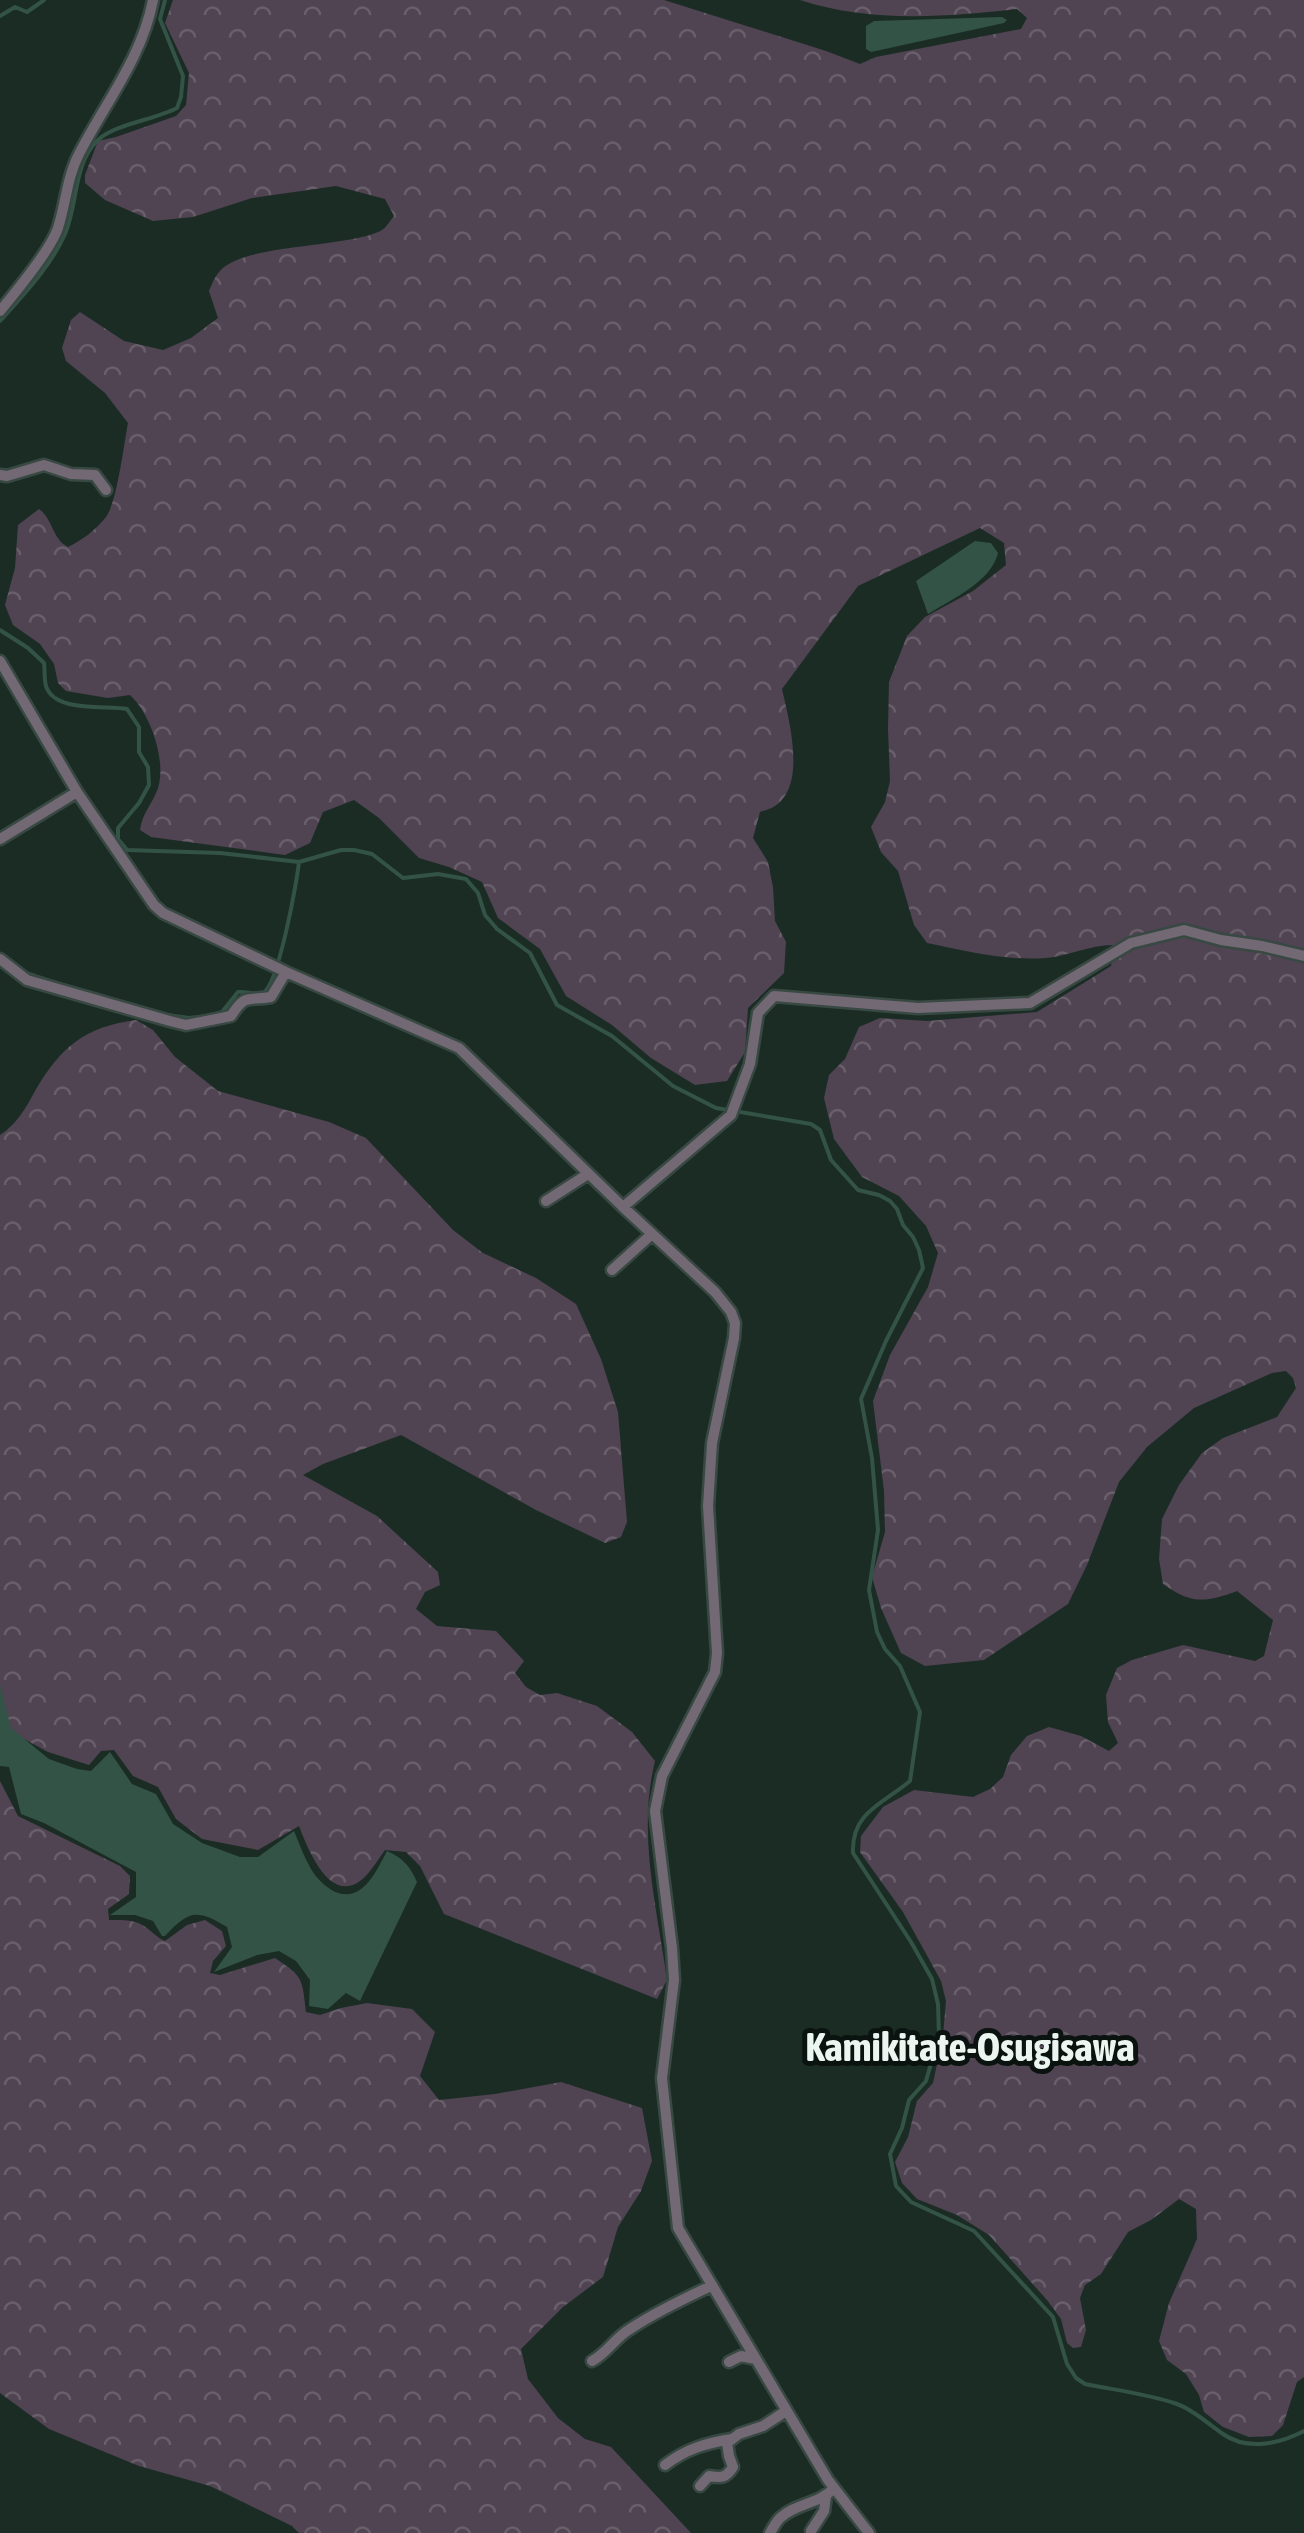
<svg xmlns="http://www.w3.org/2000/svg" width="1304" height="2533" viewBox="0 0 1304 2533" font-family="'Asap Condensed',sans-serif">
	<style>
		.forest { fill: url(#forest-crowns) }
		.water { fill: #335347 }
		.lines { fill: none; stroke-linecap: round; stroke-linejoin: round }
		.stream { stroke: #335347; stroke-width: 4 }
		.street-casing { stroke: #384842; stroke-width: 15 }
		.street { stroke: #736974; stroke-width: 10 }
		.labels { text-anchor: middle; stroke-width: 10; stroke-linejoin: round; paint-order: stroke }
		.quarter-label { font-size: 40px; font-weight: bold; fill: #ebf6f1; stroke: #0b1310 }
	</style>
	<defs>
		<pattern id="forest-crowns" width="20" height="18" patternUnits="userSpaceOnUse" patternTransform="scale(2.5)"><rect width="20" height="18" fill="#504352"/><path d="M2 6a3 3 0 1 1 6 0M12 15a3 3 0 1 1 6 0" fill="none" stroke="#695f6b"/></pattern>
	</defs>
	<rect width="100%" height="100%" fill="#1b2c25"/>
	<path class="forest" d="M173,0H664L826,51L860,64L876,57L1021,29L1027,18L1017,9C944,17 870,23 800,0H1304V2377L1297,2382L1283,2425L1272,2436L1249,2437L1223,2427L1204,2412L1199,2395L1186,2374L1167,2360L1159,2341L1169,2303L1197,2239L1196,2209L1179,2199L1151,2220L1128,2232L1101,2274L1085,2285L1080,2298L1086,2330L1081,2347L1073,2348L1067,2343L1061,2319L1047,2300L989,2235L957,2215L917,2199L902,2183L895,2162L908,2137L917,2101L933,2083L943,2036L946,2001L941,1981L903,1912L860,1852L861,1836L883,1807L914,1790L973,1797L990,1789L1003,1777L1011,1755L1027,1736L1049,1727L1081,1736L1109,1751L1118,1743L1108,1722L1106,1695L1117,1668L1132,1660L1183,1645L1255,1661L1264,1656L1273,1620L1237,1591C1205,1603 1191,1604 1163,1584L1159,1559L1162,1519L1179,1485L1202,1453L1223,1438L1277,1417L1296,1388L1293,1378L1286,1371L1272,1373L1194,1408L1147,1447L1119,1482L1087,1565L1068,1604L984,1660L925,1666L901,1653L881,1608L872,1577L885,1532L884,1491L873,1401L890,1355L928,1287L938,1253L926,1226L899,1196L862,1177L834,1139L824,1098L829,1075L845,1059L859,1027L880,1018L927,1021L1037,1012L1111,966L1115,945C1092,944 1069,956 1046,958C1005,961 966,951 927,943L914,925L898,871L881,852L871,827L885,802L890,781L888,729L889,682L907,636L925,617L973,591L1006,565L1004,543L980,528L858,586L782,689C789,720 807,785 775,806C771,809 765,810 760,812L753,838L768,862L773,887L775,921L786,942L784,973L748,1008L745,1052L727,1081L695,1085L651,1058L612,1025L566,996L540,949L498,918L482,882L449,867L419,858L379,818L354,800L323,812L310,843L285,855L151,837L140,830C142,814 150,807 156,793C169,766 151,714 130,695L108,698L66,691L58,683L54,664L40,644L13,625L5,605L15,568L18,525L39,509C53,519 52,539 68,547C81,541 96,530 106,517C117,502 124,444 128,423L105,393L66,361L62,348L71,320L80,312L124,341L163,350L191,338L218,318L209,291C212,284 215,276 220,271C244,244 341,248 378,232C385,230 389,222 394,216L385,199L336,186L252,198L193,217L153,221L105,200L85,183V175L98,141L116,137L176,116L186,105L189,73L165,23Z
		M136,1020L153,1030L175,1057L218,1091L329,1122L366,1138L453,1230L483,1253L536,1278L576,1304L601,1359L618,1412L627,1522L621,1537L605,1543L536,1510L401,1435L323,1464L303,1475L377,1516L438,1572L440,1585L425,1592L416,1609L437,1626L496,1631L524,1661L515,1673L526,1687L540,1695L557,1693L597,1706L632,1732L655,1761C637,1833 657,1908 667,1980L657,1999L444,1914L420,1866L406,1852L385,1850C378,1859 370,1874 360,1881C329,1904 307,1847 299,1826L258,1850L202,1839L176,1819L158,1787L133,1776L114,1750L101,1751L89,1765L48,1752L0,1726V1135C16,1125 26,1108 35,1091C61,1047 84,1027 136,1020Z
		M0,1781L18,1816L120,1866L130,1876L129,1894L108,1909L109,1920C121,1920 133,1919 144,1926C152,1931 156,1937 165,1941L187,1925L205,1920L222,1931L226,1946L213,1961L210,1973L220,1975L275,1958C304,1977 302,1979 306,2012L320,2015L341,2008L367,2003L412,2009L435,2032L420,2076L439,2100L495,2094L561,2082L642,2108L652,2161L641,2191L618,2227L603,2277L563,2307L521,2349L528,2379L558,2418L585,2439L611,2447L691,2533H299L292,2526L210,2486L139,2466L49,2429L0,2393Z"/>
	<path class="water" d="M1002,17L1007,20L1004,23L871,52L866,49V26L874,21Z
		M975,541L991,543L998,553C991,582 952,599 928,614L916,581Z
		M0,1685L11,1728L49,1759L77,1769L91,1771L110,1752L132,1784L156,1794L173,1824L202,1843L240,1857H258L294,1831C299,1843 304,1857 311,1869C319,1883 340,1902 358,1891C371,1884 380,1864 387,1851C403,1858 410,1866 417,1882L360,2001L346,1993L328,2009L309,2006L310,1980L296,1961L279,1951L257,1955L214,1972L232,1947L227,1927C197,1909 189,1910 165,1936H162L153,1921L135,1915H110L136,1897V1872L44,1823L21,1814L9,1767L0,1766Z"/>
	<g class="lines">
		<path class="stream" d="M0,16L15,7L27,12L44,0
			M0,321C23,295 51,266 65,234C78,205 73,163 98,140C115,124 154,120 177,108L181,97L183,76L160,19L165,0
			M0,630L28,648L44,663C45,670 44,679 46,686C54,713 107,705 127,709L139,727V752L148,767L149,785L139,803L118,828V839L127,850L220,853L299,862L341,850H354L372,854L403,878L438,874L466,879L478,893L485,915L497,929L530,953L557,1005L612,1036L673,1086L716,1108L811,1124L820,1130L831,1160L858,1190L879,1195L890,1201L897,1209L903,1225L913,1237L919,1250L923,1268L886,1341L861,1399L872,1458L878,1530L869,1590L877,1632L885,1649L900,1666L920,1712L910,1781C884,1803 851,1812 853,1853L911,1942L932,1979L938,2004L939,2035L926,2081L909,2100L902,2128L890,2154L896,2186L911,2202L974,2231L1053,2317L1067,2364L1076,2378L1085,2384C1115,2390 1148,2394 1177,2404C1194,2410 1208,2424 1223,2434C1247,2451 1279,2444 1304,2431
			M23,972L71,988
			M216,1014L222,1012L238,992C245,991 256,995 262,993C278,989 297,881 299,862
			M167,1015L189,1018L207,1016"/>
		<g class="street-casing">
			<path id="street" d="M0,311C15,293 51,249 58,228C66,203 67,177 79,154C105,103 142,58 153,0
				M0,475L7,476L44,465L71,474L95,475L106,490
				M0,661L77,792L154,905L163,913L286,972L459,1048L623,1207L715,1292L731,1312L735,1323L734,1338L712,1443L708,1506L717,1653L715,1672L662,1776L655,1811L672,1948L674,1980L662,2078L678,2228L828,2480L869,2533
				M0,839L77,792
				M0,959L27,980L170,1021L186,1025L231,1016C246,993 247,1001 271,997L286,972
				M546,1201L588,1174
				M623,1207L731,1115L750,1064L758,1013L774,996L918,1008L1030,1003L1131,943L1184,930L1221,940L1262,946L1304,956
				M612,1270L652,1234
				M592,2361C607,2353 615,2338 630,2329C656,2312 683,2299 711,2286
				M729,2362L741,2356L755,2359
				M665,2465C686,2449 706,2443 732,2439
				M700,2486L709,2476C722,2478 726,2478 733,2467L729,2456L727,2443L739,2434L763,2426L786,2411
				M811,2531L824,2511L826,2496
				M770,2533C773,2528 776,2522 780,2518C796,2503 820,2504 834,2488L835,2490"/>
		</g>
		<use href="#street" class="street"/>
	</g>
	<g class="labels">
		<g class="quarter-label">
			<text x="970" y="2061">Kamikitate-Osugisawa</text>
		</g>
	</g>
</svg>
